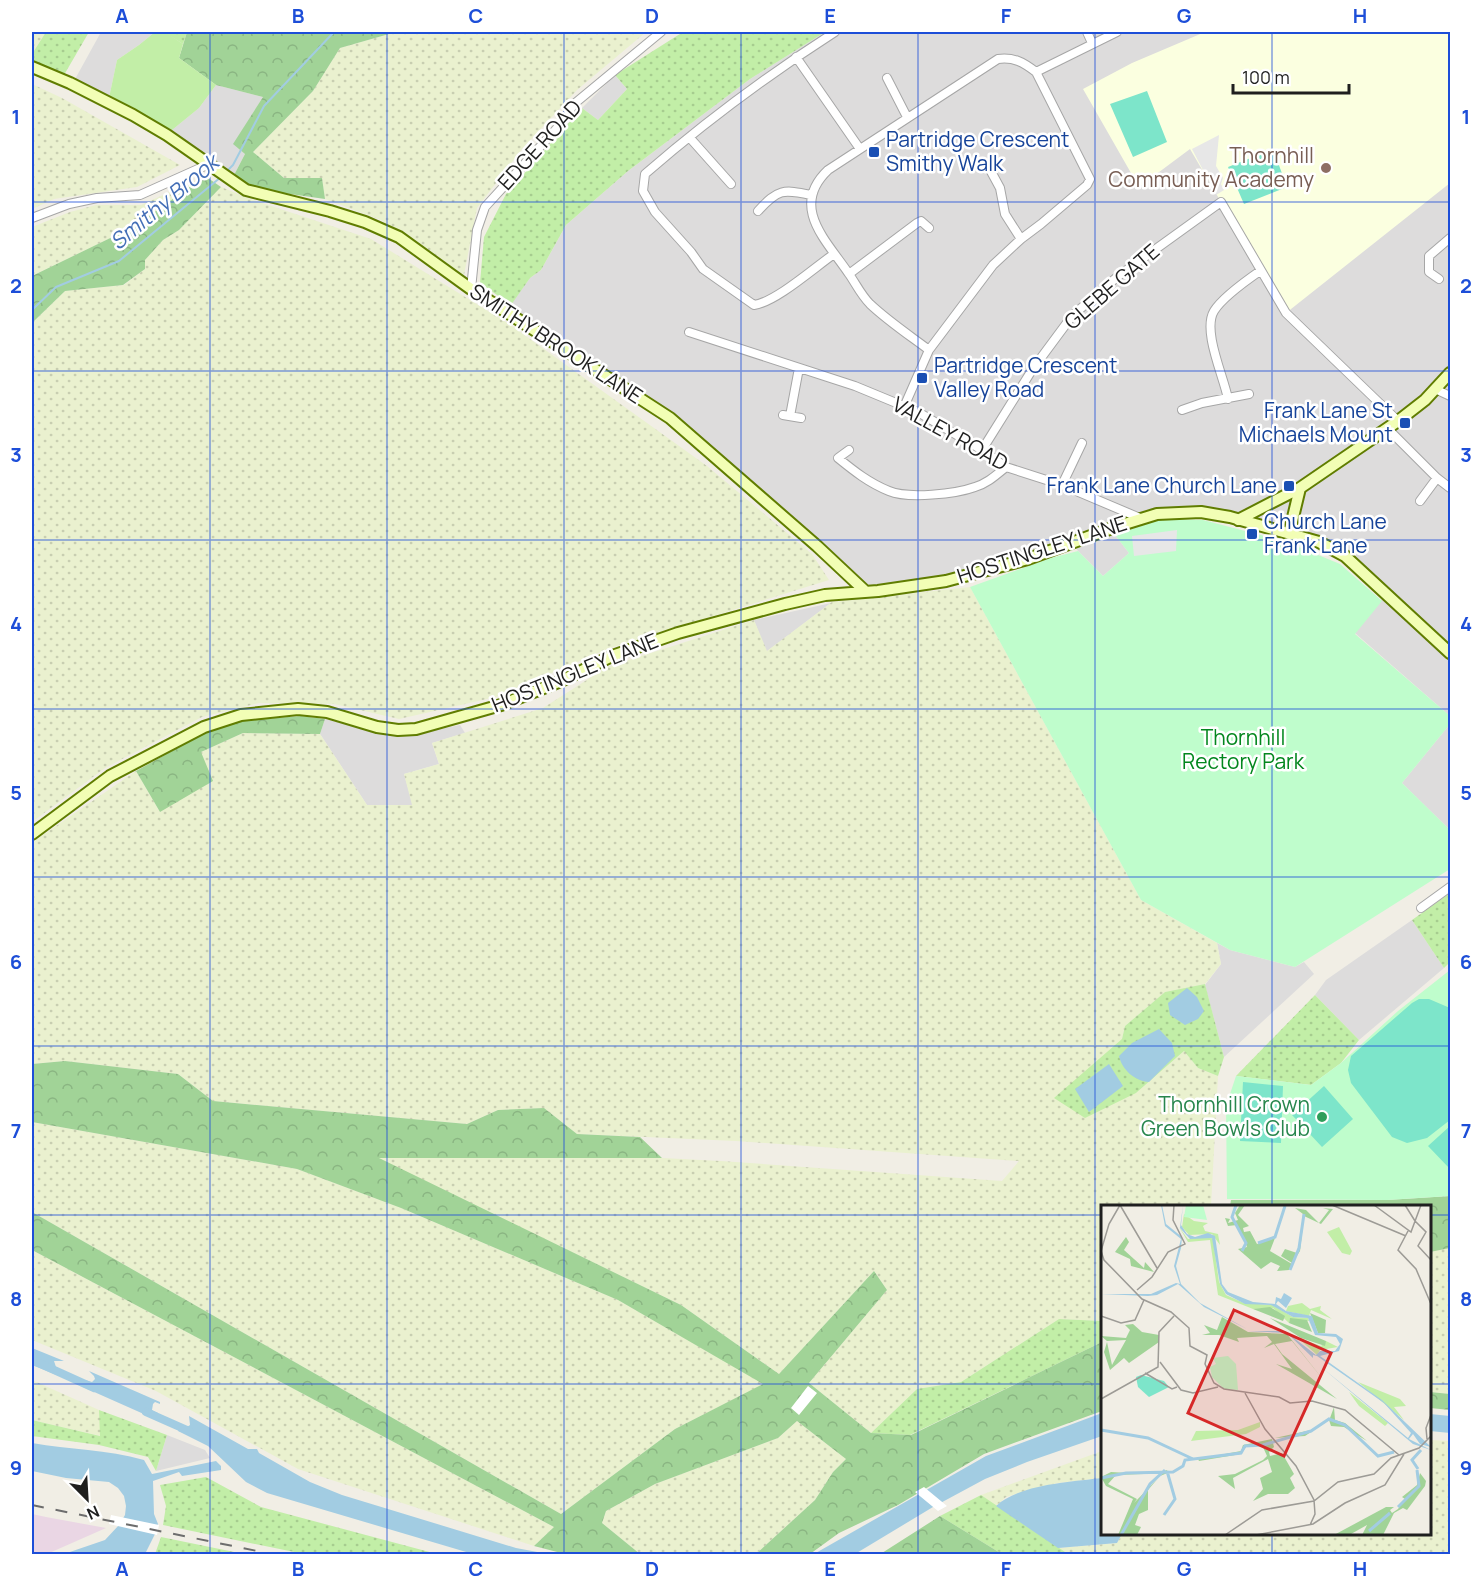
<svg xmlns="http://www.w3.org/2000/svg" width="1482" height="1586" viewBox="0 0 1482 1586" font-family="Manrope,sans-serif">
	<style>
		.residential { fill: #dddcdc }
		.industrial { fill: #ead6e4 }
		.education { fill: #fbffe0 }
		.farmland { fill: url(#farmland-dots) }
		.grass { fill: url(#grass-dots) }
		.forest { fill: url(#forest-crowns) }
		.park { fill: #bffdcc }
		.garden { fill: #c2eea7 }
		.pitch { fill: #7de5ca }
		.parking { fill: #e7e7e7 }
		.water { fill: #a2cce2 }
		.pier { fill: #fff }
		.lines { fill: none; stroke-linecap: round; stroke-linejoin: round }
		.stream { stroke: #a2cce2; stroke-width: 2 }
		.canal { stroke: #a2cce2; stroke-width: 8 }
		.street-casing { stroke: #a6a6a6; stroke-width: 10 }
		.secondary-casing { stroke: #607d00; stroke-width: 14 }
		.street { stroke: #fff; stroke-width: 8 }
		.secondary { stroke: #f2feb5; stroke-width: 10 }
		.rail { stroke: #6d6d6d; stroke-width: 2; stroke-dasharray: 12 12; stroke-linecap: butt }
		.grid { fill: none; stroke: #1d4ed8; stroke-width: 1.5; stroke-opacity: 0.55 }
		.transit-dot { fill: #1a4fb4; stroke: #fff; stroke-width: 2 }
		.education-dot { fill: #8d6e63; stroke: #fff; stroke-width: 2 }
		.leisure-dot { fill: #2e9e5b; stroke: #fff; stroke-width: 2 }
		.labels { text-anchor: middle; stroke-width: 5; stroke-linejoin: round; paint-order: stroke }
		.transit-label { font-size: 21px; fill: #164399; stroke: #fff; text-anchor: start }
		.street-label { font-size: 21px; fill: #1f1f1f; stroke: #fff }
		.education-label { font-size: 21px; fill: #785e54; stroke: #fff; text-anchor: end }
		.park-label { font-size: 21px; fill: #03871e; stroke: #fff }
		.leisure-label { font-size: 21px; fill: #27864d; stroke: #fff; text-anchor: end }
		.water-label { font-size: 22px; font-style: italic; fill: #446fb7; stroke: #fff }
		.inset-river { fill: none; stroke: #a2cce2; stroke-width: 3 }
		.inset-road { fill: none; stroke: #9d9b96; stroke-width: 1.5 }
		.view { fill: #d62828; fill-opacity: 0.15; stroke: #d62828; stroke-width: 3 }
		.inset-edge { fill: none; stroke: #1f1f1f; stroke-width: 3 }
		.neatline { fill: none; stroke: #1d4ed8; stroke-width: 2 }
		.grid-label { font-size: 20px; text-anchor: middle; font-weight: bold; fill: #1d4ed8 }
	</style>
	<defs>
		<pattern id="farmland-dots" width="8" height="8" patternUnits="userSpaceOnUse" patternTransform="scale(1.5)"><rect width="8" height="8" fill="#eaf1cf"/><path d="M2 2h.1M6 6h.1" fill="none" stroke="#c8ceb1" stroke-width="1.8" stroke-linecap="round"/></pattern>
		<pattern id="grass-dots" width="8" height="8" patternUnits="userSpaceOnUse" patternTransform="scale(1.5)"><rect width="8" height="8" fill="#c2eea7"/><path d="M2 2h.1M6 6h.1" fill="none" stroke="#a6cc8f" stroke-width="1.8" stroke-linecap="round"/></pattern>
		<pattern id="forest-crowns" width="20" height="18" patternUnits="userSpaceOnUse" patternTransform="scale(1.5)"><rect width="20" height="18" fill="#a1d397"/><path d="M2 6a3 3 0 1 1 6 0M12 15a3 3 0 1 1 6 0" fill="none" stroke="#8ab582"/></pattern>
	</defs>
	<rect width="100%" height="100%" fill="#f1eee5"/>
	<path class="residential" d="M101,32H155L139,45L117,60L109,98L74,81Z
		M825,32H1450V716L1355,633L1390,589L1344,552L1196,509L1113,524L1115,535L1129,553L1103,576L1078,551L1071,541L946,581L865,591L670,418L506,311L530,278L541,270L566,225L628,171L750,79Z
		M615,75L627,89L598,120L582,108Z
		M216,85L263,97L234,144L245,154L233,177L172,130L199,108Z
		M831,603L766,652L754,620Z
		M325,719L385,733L411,735L460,725L465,733L432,743L439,764L404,774L413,805H367L320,734Z
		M1450,724V830L1402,783Z
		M1412,920L1444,968L1359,1040L1315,995L1326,980Z
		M1217,943L1230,950L1295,967L1304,962L1314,974L1224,1057L1205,985L1221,964Z
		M167,1435L205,1450L210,1458L156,1471Z"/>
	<path class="industrial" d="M32,1514L46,1517L106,1528L47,1554H32Z"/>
	<path class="education" d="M1205,32H1450V183L1286,313L1190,149L1139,187L1083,89L1132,63Z"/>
	<path class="farmland" d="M32,32H46L32,54Z
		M396,32H646L577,90L522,149L477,208L464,275L381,220L325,199L322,178H284L253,152L313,91L340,48Z
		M32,84L62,98L180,165L137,187L54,199L32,209Z
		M205,176L135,226L32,276V227L70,212L96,205H141Z
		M221,187L253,200L371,239L509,324L707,466L812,554L829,580L610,648L496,697L399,719L334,704L259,703L202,717L105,768L32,822V323L65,291L124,285L145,269V260L163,240L179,230Z
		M970,587L1141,900L1217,943L1221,964L1205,984L1165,992L1125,1026L1122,1039L1136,1093L1184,1051L1198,1068L1218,1076L1211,1206H1102V1321L1059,1319L961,1382L917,1389L871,1433L809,1383L887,1290L874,1271L779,1374L681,1305L377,1158H662L721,1161L1002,1181L1019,1161L736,1141L577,1134L544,1108L498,1110L467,1124L213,1101L178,1074L65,1061L32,1064V840L46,833L136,771L160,812L201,752L243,733L320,734L367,805H412L404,774L439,764L432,743L543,708L607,667L754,620L767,651L832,602Z
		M32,1122L297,1169L401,1208L618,1300L764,1384L675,1429L561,1514L32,1212Z
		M1450,1248V1394L1430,1392V1252Z
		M32,1250L554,1527L534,1546L298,1469L156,1391L32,1340Z
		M32,1380L99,1410L101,1436L32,1420Z
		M797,1421L846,1459L833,1472L815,1500L756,1554H640L602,1523L606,1511L655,1484L778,1438Z
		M1430,1440L1450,1441V1554H1068L1058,1548L1117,1543L1122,1534H1430Z
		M1102,1451V1478L1058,1483L1025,1491L1006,1497L996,1506L981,1495Z"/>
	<path class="grass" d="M46,32H89L64,75L32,61V54Z
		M164,32H187L183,44Z
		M683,32H825L750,79L628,171L566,225L541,270L530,278L511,305L480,283L484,237L506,194L582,108L598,120L627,89L615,75Z
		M1450,893V962L1444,968L1412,920Z
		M1205,984L1224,1057L1218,1076L1198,1068L1184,1051L1136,1093L1085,1118L1054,1098L1122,1039L1125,1026L1165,992Z
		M1315,995L1359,1040L1341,1063L1311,1085L1236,1076Z
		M1059,1319L1102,1321V1342L910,1435L871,1433L917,1389L961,1382Z
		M99,1410L167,1435L156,1471L148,1457L99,1445L32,1436V1420L100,1436Z
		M206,1477L261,1507L437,1554H304L163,1525L166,1506L160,1485Z
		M981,1495L1068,1554H1002L940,1516Z
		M161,1537L244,1554H155Z"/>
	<path class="forest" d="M187,32H396L340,48L313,91L253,152L284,178H322L325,199L255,189L233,177L245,154L233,144L263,97L216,85L179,58Z
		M205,176L221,187L179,230L163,240L145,260V269L123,285L65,291L32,323V276L135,226Z
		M301,716L325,719L320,734L243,733L201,752L213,781L160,812L136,771L210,730L247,720Z
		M65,1061L178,1074L213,1101L467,1124L498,1110L544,1108L577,1134L640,1137L662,1158H379L681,1305L779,1374L874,1271L887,1290L809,1383L871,1433L911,1435L1102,1342V1411L984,1454L898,1505L839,1533L810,1554H756L815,1500L833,1472L846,1459L797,1421L778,1438L655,1484L606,1511L602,1523L640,1554H565L534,1546L554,1527L32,1250V1212L561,1514L675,1429L763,1384L618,1300L401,1208L297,1169L32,1122V1064Z
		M1450,1196V1248L1430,1252V1206H1230L1231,1200H1387Z
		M1430,1392L1450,1394V1410L1430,1408Z
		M940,1516L1002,1554H889L882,1553Z"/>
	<path class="park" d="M1160,519L1203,520L1284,541L1340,564L1382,601L1355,634L1450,716V724L1402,783L1450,830V869L1295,967L1230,950L1141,900L970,587L1051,558L1078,551L1103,576L1129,553L1115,535Z
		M1450,970V1196L1387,1200L1227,1199L1226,1106L1236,1076L1311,1085L1341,1063L1398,1011Z"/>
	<path class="garden" d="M155,32H165L183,44L179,58L216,85L199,108L172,130L109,98L117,60L139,45Z"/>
	<path class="pitch" d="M1147,91L1167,142L1133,157L1110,104Z
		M1273,149L1287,187L1244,204L1228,167Z
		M1419,999H1429L1450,1008V1120L1427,1138L1407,1143L1392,1137L1351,1083L1348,1070L1351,1056L1412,1003Z
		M1243,1082L1283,1086L1281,1143L1240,1141Z
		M1324,1086L1353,1119L1322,1147L1292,1115Z
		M1450,1126V1169L1428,1146Z"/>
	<path class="parking" d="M1219,135L1216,166L1223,178L1221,184L1224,190L1216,195L1192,149Z
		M1177,530L1176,551L1134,556L1132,536Z"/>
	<path class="water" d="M1187,988L1197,997L1204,1011L1198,1019L1185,1025L1170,1015L1168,1003Z
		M1159,1029L1172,1043L1175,1056L1149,1082C1135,1081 1122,1070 1119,1056L1132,1043Z
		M1109,1064L1123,1086L1089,1112L1075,1089Z
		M32,1348L64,1361H54L56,1367L62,1370L59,1376L32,1365Z
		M89,1371L160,1402V1404L155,1402L153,1404L152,1410L158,1413L155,1419L83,1387L85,1380L92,1382L95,1379L94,1376Z
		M1102,1413V1436L1027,1462L985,1479L933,1507L855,1554H814L986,1456Z
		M1430,1414L1450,1416V1433L1430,1431Z
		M189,1416L248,1449H257L259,1453L310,1482L342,1495L516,1548L548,1554H473L267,1493L246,1482L208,1446L178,1431L181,1425L187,1427L190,1425Z
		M32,1443C69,1450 107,1449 144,1460L152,1474L216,1461L221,1466V1470L182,1476L179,1472L153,1481L154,1514L158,1524L155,1534L145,1554H64L105,1540L119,1525L125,1515L126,1506L124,1496L118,1488L109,1482L66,1478L32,1471Z
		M1102,1478V1534H1122L1117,1543L1058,1548L996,1506C1020,1484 1071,1482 1102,1478Z"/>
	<path class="pier" d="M808,1386L817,1393L799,1415L791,1408Z
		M924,1487L947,1506L938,1511L915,1492Z
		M111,1515L159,1525L157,1535L109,1524Z"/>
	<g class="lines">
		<path class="stream" d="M227,171L233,165L264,106L334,32
			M32,310L56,287L119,261L221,177"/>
		<path class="canal" d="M32,1360L94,1388
			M146,1412L189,1431"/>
		<g class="street-casing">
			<path id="street" d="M1087,32L1092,43
				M796,57L860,149
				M1036,72L1117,32
				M887,78L907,117
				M690,138L731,184
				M970,164H987L1000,188L1005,214L1021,239
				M758,211C778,189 783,189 811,195
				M32,218L69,204L97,198L140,195L207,165
				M834,254C815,267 776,302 754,305L703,269L691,252L655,212L643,191L645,174C705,122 768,75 835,32
				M849,274L917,223L921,221L929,228
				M1439,279L1429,272V256L1450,238
				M471,289L477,230L485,207L559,126L574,104L661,32
				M689,332L855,386L918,412L982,450L1006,467L1062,485L1140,518
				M1435,389L1450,396
				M1228,399C1224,377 1202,331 1214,311C1222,298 1247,280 1260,271
				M904,407L929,350L993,265L1021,239L1041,224L1087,185L1090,179L1036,72C1023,62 1014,57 998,59L828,170C789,207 827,241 849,274C856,284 861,295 870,304C888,321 909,335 929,350
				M1182,410L1202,403L1249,394
				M783,415L801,418
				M790,416L799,368
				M1387,428L1437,478L1450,488
				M849,450L838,458C854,471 869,483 889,491C908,499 956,494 975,487C988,483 996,475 1006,467
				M982,450L1032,370L1072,316L1117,277L1221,202L1286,313L1398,421
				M1062,485L1082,443
				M1420,501L1437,478
				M1421,908L1450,887"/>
		</g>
		<g class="secondary-casing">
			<path id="secondary" d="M32,67L70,83L133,115L167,135L246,190L330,211L365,222L399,237L471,289L670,418L817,546L865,591
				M1238,520L1300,488L1398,421L1425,400L1450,373
				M1289,534L1300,488
				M32,834L110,776L204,727L241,715L298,709L327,712L377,727L398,730L416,729L501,705L561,681L612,656L678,633L785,604L825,595L878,591L946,581L1028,559L1115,527L1157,514L1201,512L1230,517L1319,542L1345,556L1450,653"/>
		</g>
		<use href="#street" class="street"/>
		<use href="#secondary" class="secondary"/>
		<path class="rail" d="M32,1505L272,1554"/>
	</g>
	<path class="grid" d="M210,32V1554M387,32V1554M564,32V1554M741,32V1554M918,32V1554M1095,32V1554M1272,32V1206M32,202H1450M32,371H1450M32,540H1450M32,709H1450M32,877H1450M32,1046H1450M32,1215H1102M1430,1215H1450M32,1384H1102M1430,1384H1450M1272,1534V1554"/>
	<g class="transit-dot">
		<rect x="868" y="146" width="12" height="12" rx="3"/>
		<rect x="916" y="372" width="12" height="12" rx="3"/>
		<rect x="1399" y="417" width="12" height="12" rx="3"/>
		<rect x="1283" y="480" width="12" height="12" rx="3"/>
		<rect x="1246" y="528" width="12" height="12" rx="3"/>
	</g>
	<circle class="education-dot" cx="1326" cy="168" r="6"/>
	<circle class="leisure-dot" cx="1322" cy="1117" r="6"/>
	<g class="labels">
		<g class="transit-label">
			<text x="886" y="147">Partridge Crescent<tspan x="886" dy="24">Smithy Walk</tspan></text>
			<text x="934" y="373">Partridge Crescent<tspan x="934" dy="24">Valley Road</tspan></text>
			<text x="1393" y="418" text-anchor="end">Frank Lane St<tspan x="1393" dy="24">Michaels Mount</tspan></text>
			<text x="1277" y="493" text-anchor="end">Frank Lane Church Lane</text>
			<text x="1264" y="529">Church Lane<tspan x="1264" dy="24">Frank Lane</tspan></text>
		</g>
		<g class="street-label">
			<text transform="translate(540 145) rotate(-48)" y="7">EDGE ROAD</text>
			<text transform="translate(1112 287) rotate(-41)" y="7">GLEBE GATE</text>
			<text transform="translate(556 344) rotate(33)" y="7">SMITHY BROOK LANE</text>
			<text transform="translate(950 434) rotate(29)" y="7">VALLEY ROAD</text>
			<text transform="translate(1042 550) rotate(-18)" y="7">HOSTINGLEY LANE</text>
			<text transform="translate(575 673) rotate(-22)" y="7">HOSTINGLEY LANE</text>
		</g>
		<g class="education-label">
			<text x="1314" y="163">Thornhill<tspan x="1314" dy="24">Community Academy</tspan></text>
		</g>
		<g class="park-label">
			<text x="1243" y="745">Thornhill<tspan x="1243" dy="24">Rectory Park</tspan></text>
		</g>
		<g class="leisure-label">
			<text x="1310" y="1112">Thornhill Crown<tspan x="1310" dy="24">Green Bowls Club</tspan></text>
		</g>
		<g class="water-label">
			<text transform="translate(164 202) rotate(-40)" y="8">Smithy Brook</text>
		</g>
	</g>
	<g transform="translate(1101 1205)">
		<rect width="330" height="330" fill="#f1eee5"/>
		<path d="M83,9L93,16L107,18L102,21L104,26L117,29L119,40L111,29L88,30L81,22ZM78,22L87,34L108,31L112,34L118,77L125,90L143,98L171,100L192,112L207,113L213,129L208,116L189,114L188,118L172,103L152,104L117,90L109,35L87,37ZM238,22L251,46L249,50L241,48L226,27ZM201,98L209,104L220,101L219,105L231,114L210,105L208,111L185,106L187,101ZM196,132L220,141L225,136L237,142L219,145L216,150ZM257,177L299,194L305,201L293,202L303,215ZM248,187L287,218L284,221L258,201ZM159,217V222L145,229L90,236L95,226L137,225Z" fill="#c2eea7"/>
		<path d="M139,0H144L137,10L148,21L142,23L143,27L149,26L156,39L174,33L169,46L191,59L188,65L176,66L179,61L170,57L160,64L137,44L146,42L143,34L136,20L127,21L124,13L129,14L127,18L137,15L134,8ZM194,3L205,5L218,18L228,5L222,3L232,4L220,19L203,11L199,46L191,58L180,51L184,44L196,48L198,42L202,9ZM25,32L28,37L23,45L43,63L44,57L53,67L30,61L29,54L14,47ZM169,102L184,111L182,116L152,104ZM209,108L225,115L224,128H217ZM121,112L147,127L186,129L224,177L191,136L174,139L181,149L236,194L175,159L191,164L173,139L163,143L171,137L166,131L136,133L138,137L118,130H101L109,128L103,120L116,125ZM169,113L225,136L224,141L200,133ZM189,113L206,115L211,127L188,118ZM32,119L41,127L58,130V137L28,158L23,153L9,165L3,147L6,137L11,160L25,135L6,136L0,131L25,133L29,125L24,120ZM233,202L234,215L244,218L266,236L243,222L230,221L228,215L204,231L174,233L210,225L229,213ZM171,234L173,242L168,247L169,251L181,248L193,269L189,273L194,283L187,289H167L152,296L162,284L159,273L171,267L167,254L132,273L134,284L117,271L134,269L162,255L166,251L161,240L145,242L140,249L98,256L97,254L140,246L142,240ZM65,265L69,267L59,271L47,285V305L38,309L34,320L40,322L36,330H17L32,294L5,281L0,272L10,267L43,269L15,270L7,279L36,294L33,298ZM319,268L325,276L324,281L306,305L302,303L293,308L282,330H261L266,320L250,329L233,330L285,302H293L289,305L291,308L297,304L304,294L301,292L316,280Z" fill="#a1d397"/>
		<path d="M85,0H102L106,15L83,12ZM127,151L135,159L137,185L123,184L111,172L109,162L115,159L112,153Z" fill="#bffdcc"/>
		<path d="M40,170L63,176L68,182L48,192L37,182L35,172Z" fill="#7de5ca"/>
		<path d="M60,0H61L65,19L81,32L80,43L75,61L80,79L99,98L146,124L103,102L77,79L56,90L47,91L0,89H50L75,78L79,79L73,61L80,34L64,21ZM82,0L80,20L86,29L94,32L107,28L114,31L121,79L127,87L152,97L174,99L175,92L180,94L183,88L191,93L185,103L177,96L175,99L185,106L211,111L217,128L235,129L242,134L238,146L219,151L281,195L330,242L319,239L312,229L308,234L330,245L312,239L219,161L307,233L310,228L283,198L216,151L212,150V153L186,128L147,126H184L215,150L219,146H234L239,139L235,132L214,130L207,113L192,112L170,100L144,99L125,89L119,79L111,33L89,34L79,23Z" fill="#a2cce2"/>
		<path class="inset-river" d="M135,0L131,12L145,38L141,46M157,38L174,32L184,1M189,65L198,43L203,9M0,225L47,233L92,254M317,264L311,255L320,245M0,273L25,268L72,267L82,261L84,255L140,248L144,241L162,240L210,226L228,214L244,220L277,251L293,247M297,302L318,281L316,265M63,310L74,294L66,266M268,326L289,308M20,330L49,279L64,265"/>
		<path class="inset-road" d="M19,0L56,63M19,0L8,19L0,46L3,55L41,94L70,107L88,123L89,141L106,150L104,159L113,178L123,184L178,192L189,198L211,196L244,205L298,250M231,0L305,31M273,0L310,27L320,0M304,0L314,16M314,16L325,27L317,41L330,55M307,26L297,45L315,64L330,99M36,85L51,72L67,47L84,39L72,15L73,0M0,111L20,118L34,115L43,95M59,157L80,185L92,188L117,182M44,168L71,184L76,182M144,188L164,224L195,261L213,295L214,309L209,320M0,194L57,162L58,127L73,111M326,234L325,223L330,210M124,330L161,305L213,296L237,277L273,269L290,253L318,243L330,231M155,330L212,319L244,298L284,280L303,249"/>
		<path class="view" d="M133,105L230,148L183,251L87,208Z"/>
		<rect width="330" height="330" class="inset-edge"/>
	</g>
	<rect width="1482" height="1586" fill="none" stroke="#ffffff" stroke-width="66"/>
	<g transform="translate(87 1499) rotate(156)" stroke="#ffffff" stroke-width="4.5" paint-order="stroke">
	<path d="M0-4.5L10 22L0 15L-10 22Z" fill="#1f1f1f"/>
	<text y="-9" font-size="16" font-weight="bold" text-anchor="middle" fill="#1f1f1f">N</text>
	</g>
	<path d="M1233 84v9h116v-9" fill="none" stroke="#1f1f1f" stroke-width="3"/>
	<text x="1242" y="84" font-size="18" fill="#1f1f1f" stroke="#ffffff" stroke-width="4.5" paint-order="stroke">100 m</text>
	<rect x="33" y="33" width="1416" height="1520" class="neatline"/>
	<g class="grid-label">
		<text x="122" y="23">A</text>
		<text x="298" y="23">B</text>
		<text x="476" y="23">C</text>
		<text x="652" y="23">D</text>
		<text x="830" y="23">E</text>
		<text x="1006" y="23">F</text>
		<text x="1184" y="23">G</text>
		<text x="1360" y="23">H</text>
		<text x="16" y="124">1</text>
		<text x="1466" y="124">1</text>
		<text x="16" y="293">2</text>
		<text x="1466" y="293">2</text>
		<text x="16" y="462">3</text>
		<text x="1466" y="462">3</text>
		<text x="16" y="631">4</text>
		<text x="1466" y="631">4</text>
		<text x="16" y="800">5</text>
		<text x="1466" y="800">5</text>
		<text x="16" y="969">6</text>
		<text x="1466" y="969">6</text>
		<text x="16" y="1138">7</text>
		<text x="1466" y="1138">7</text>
		<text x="16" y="1306">8</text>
		<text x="1466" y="1306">8</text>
		<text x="16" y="1475">9</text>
		<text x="1466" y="1475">9</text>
		<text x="122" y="1576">A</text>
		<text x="298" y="1576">B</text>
		<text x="476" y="1576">C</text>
		<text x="652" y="1576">D</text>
		<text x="830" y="1576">E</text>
		<text x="1006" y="1576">F</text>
		<text x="1184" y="1576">G</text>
		<text x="1360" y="1576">H</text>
	</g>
</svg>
